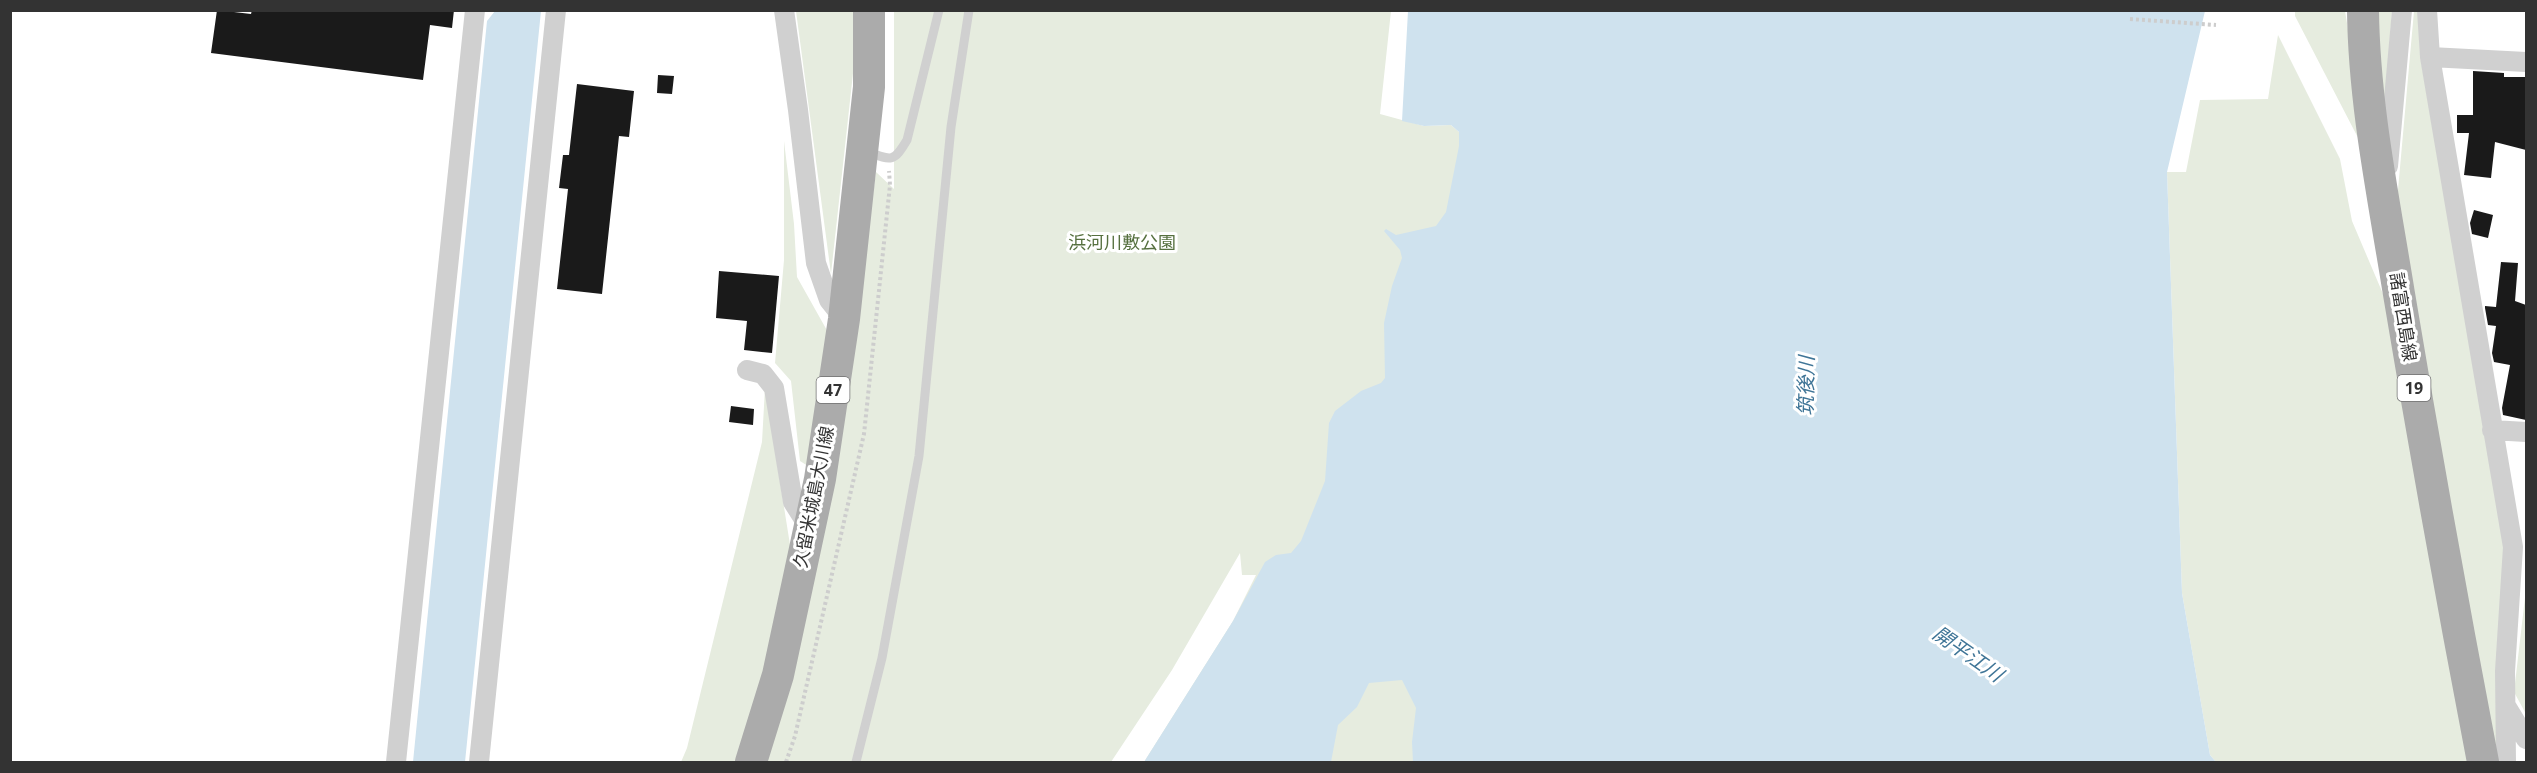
<svg xmlns="http://www.w3.org/2000/svg" width="2537" height="773" viewBox="0 0 2537 773" font-family="'Open Sans','Noto Sans JP',sans-serif">
	<style>
		.green { fill: #e6ecdf }
		.water { fill: #cfe2ee }
		.building { fill: #1a1a1a }
		.lines { fill: none; stroke-linecap: round; stroke-linejoin: round }
		.path { stroke: #cdcdcd; stroke-width: 4; stroke-dasharray: 3 3; stroke-linecap: butt }
		.lane { stroke: #d0d0d0; stroke-width: 9 }
		.street { stroke: #d0d0d0; stroke-width: 20 }
		.primary { stroke: #ababab; stroke-width: 32 }
		.labels { text-anchor: middle; stroke-width: 6; stroke-linejoin: round; paint-order: stroke }
		.shield { fill: #fff; stroke: #707070; stroke-width: 1.5 }
		.shield-label { font-size: 16px; font-weight: bold; fill: #333 }
		.park-label { font-size: 18px; fill: #56703f; stroke: #fff }
		.street-label { font-size: 18px; fill: #333; stroke: #fff }
		.water-label { font-size: 20px; font-style: italic; fill: #3f7597; stroke: #fff }
	</style>
	<rect width="100%" height="100%" fill="#fff"/>
	<path class="green" d="M796,11H853L856,46L831,274Z
		M894,11H1391L1380,114L1424,126L1451,125L1459,132L1482,328L1144,762L1233,621L1256,575H1242L1240,553L1172,670L1111,762H767L840,443L876,172L894,189Z
		M2295,11H2345L2369,159L2295,16Z
		M2374,11H2392L2384,115Z
		M2414,11H2419L2420,55L2505,547L2496,762L2397,201Z
		M2278,35L2340,159L2352,221L2389,308L2470,762H2216L2210,755L2182,593L2167,172H2186L2200,100L2268,99Z
		M784,141L794,224L797,277L829,334L811,468L800,461L791,381L775,363L784,260Z
		M765,388L791,551L759,698L738,762H681L687,748L762,442Z
		M2526,589V714L2514,692Z
		M1396,660L1466,762H1249Z"/>
	<path class="water" d="M495,11H541L465,762H413L487,21Z
		M1408,11H2205L2167,172L2182,593L2210,755L2216,762H1413L1412,742L1416,708L1402,680L1369,683L1357,707L1338,725L1331,762H1144L1233,621L1265,562L1276,555L1291,553L1301,541L1325,481L1329,423L1335,411L1361,391L1381,383L1385,378L1384,323L1392,286L1402,258L1400,250L1384,231L1386,229L1396,235L1436,226L1446,212L1459,146V132L1451,125L1424,126L1402,121Z"/>
	<path class="building" d="M217,10L251,14L252,10H454L452,28L430,25L423,80L211,53Z
		M2473,71L2504,73V77H2526V150L2495,142L2491,178L2464,175L2469,133H2457V115H2473Z
		M658,75L674,76L672,94L657,93Z
		M577,84L634,91L629,137L619,136L602,294L557,289L568,189L559,188L563,155H569Z
		M2474,210L2493,215L2488,238L2472,234L2470,223Z
		M2501,262L2518,263L2515,301L2526,305V420L2503,415L2502,408L2510,365L2494,362L2492,353L2496,326L2488,325L2485,308V306L2496,307Z
		M719,271L779,276L772,353L744,350L747,321L716,318Z
		M731,406L754,409L753,425L729,422Z"/>
	<g class="lines">
		<path class="path" d="M2130,19L2216,25
			M786,762L795,736L864,434L890,185L889,171"/>
		<path class="lane" d="M868,152C892,161 894,162 907,140L939,10
			M856,762L882,658L919,456L951,127L969,10"/>
		<path class="street" d="M784,10L798,110L816,263L829,300L844,319
			M2427,10L2430,57L2513,547L2505,671L2506,762
			M2430,57L2526,62
			M2388,166L2402,10
			M747,370L763,374L774,388L793,502L810,529
			M2492,430L2526,432
			M2506,706L2526,739
			M396,762L475,10
			M479,762L556,10"/>
		<path class="primary" d="M2363,10C2364,105 2384,200 2399,294C2425,450 2453,606 2483,762
			M751,762L778,675L820,479L844,319L869,87V10"/>
	</g>
	<g class="labels">
		<g class="shield">
			<rect x="2397.5" y="375" width="33" height="26" rx="4.5"/>
			<rect x="816.5" y="377" width="33" height="26" rx="4.5"/>
		</g>
		<g class="shield-label">
			<text x="2414" y="394">19</text>
			<text x="833" y="396">47</text>
		</g>
		<g class="park-label">
			<text x="1122" y="249">浜河川敷公園</text>
		</g>
		<g class="street-label">
			<text transform="translate(2403 317) rotate(81)" y="6">諸富西島線</text>
			<text transform="translate(814 497) rotate(-79)" y="6">久留米城島大川線</text>
		</g>
		<g class="water-label">
			<text transform="translate(1806 386) rotate(-89)" y="7">筑後川</text>
			<text transform="translate(1968 654) rotate(35)" y="7">開平江川</text>
		</g>
	</g>
	<rect width="2537" height="773" fill="none" stroke="#333333" stroke-width="24"/>
</svg>
